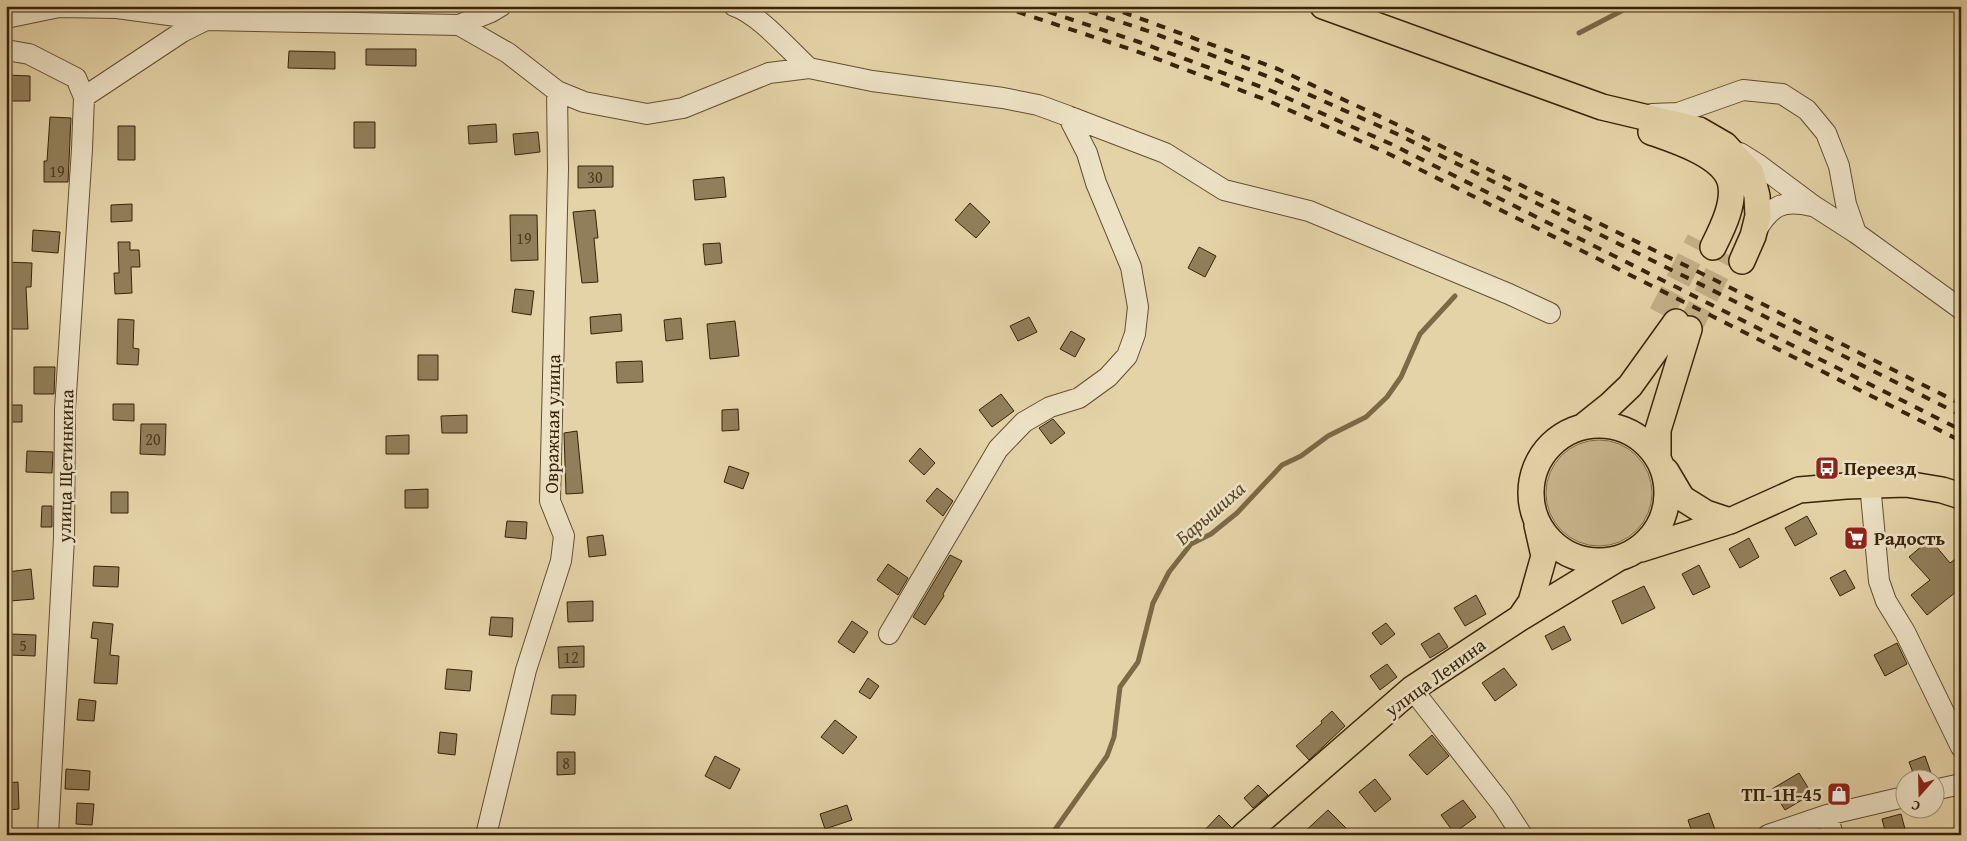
<svg xmlns="http://www.w3.org/2000/svg" width="1967" height="841" viewBox="0 0 1967 841" font-family="'Gentium Book Plus',serif">
	<style>
		.green { fill: #c7b58c; stroke: #806c4a }
		.lines { fill: none; stroke-linecap: round; stroke-linejoin: round }
		.stream { stroke: #7c6947; stroke-width: 5 }
		.building { fill: #917f5b; stroke: #382308 }
		.major-tunnel { stroke: #c2b087; stroke-width: 25; stroke-dasharray: 25 12; stroke-linecap: butt }
		.minor-casing { stroke: #634f30; stroke-width: 22 }
		.major-casing { stroke: #382308; stroke-width: 28 }
		.minor { stroke: #ede2c6; stroke-width: 20 }
		.major { stroke: #e4d3a7; stroke-width: 25 }
		.rail { stroke: #382308; stroke-width: 4; stroke-dasharray: 9 9; stroke-linecap: butt }
		.labels { text-anchor: middle; stroke-width: 5; stroke-linejoin: round; paint-order: stroke }
		.number-label { font-size: 16px; fill: #4e3a1d }
		.street-label { font-size: 19px; fill: #382308; stroke: #ede2c6 }
		.poi-label { font-size: 19px; font-weight: bold; fill: #382308; stroke: #ede2c6; text-anchor: start }
		.water-label { font-size: 20px; font-style: italic; fill: #5a4628; stroke: #ede2c6 }
	</style>
	<rect width="100%" height="100%" fill="#e4d3a7"/>
	<filter id="stains"><feTurbulence type="fractalNoise" baseFrequency=".004" numOctaves="4"/><feColorMatrix values="0 0 0 0 .2 0 0 0 0 .09 0 0 0 0 .02 0 0 0 .5 -.17"/></filter>
	<radialGradient id="worn" r=".72"><stop offset=".6" stop-color="#630" stop-opacity="0"/><stop offset="1" stop-color="#630" stop-opacity=".3"/></radialGradient>
	<path class="green" d="M1546 493a53 53 0 1 1 106 0a53 53 0 1 1-106 0Z"/>
	<g class="lines">
		<path class="stream" d="M1579,33L1631,6
			M1049,835L1054,831L1107,756L1114,737L1120,687L1138,662L1153,603L1169,572L1191,544L1211,534L1237,513L1282,465L1301,456L1328,436L1366,417L1387,397L1401,377L1420,334L1455,296"/>
	</g>
	<path class="building" d="M366,49H416V66L366,65Z
		M289,51L335,52V69L288,68Z
		M6,75L30,76V101H6Z
		M50,117L71,118L68,182H44V161H47Z
		M354,122H375V148H354Z
		M496,124L497,142L469,144L468,126Z
		M118,126H135V160H118Z
		M538,132L540,152L515,155L513,134Z
		M578,166H613V187L578,188Z
		M724,177L726,197L695,200L693,180Z
		M970,203L990,222L976,238L955,220Z
		M132,204V221L111,222V205Z
		M595,210L598,238H594L598,282L582,283L573,212Z
		M510,215H537L538,260L511,261Z
		M33,230L60,232L58,253L32,251Z
		M118,242H130V250H139L140,267H131L132,293L115,294L114,273H119Z
		M720,243L722,263L705,265L703,244Z
		M1199,247L1216,256L1205,277L1188,268Z
		M6,262L32,263L31,287H26L28,329H6Z
		M515,289L534,291L531,315L512,312Z
		M621,314L622,331L591,334L590,317Z
		M1029,317L1037,332L1018,341L1010,326Z
		M681,318L683,339L666,341L664,320Z
		M118,319L134,320L133,348L139,349L138,365L117,364Z
		M735,321L739,356L710,359L707,324Z
		M1071,331L1085,339L1075,357L1060,349Z
		M418,355H438V380H418Z
		M642,361L643,382L617,383L616,362Z
		M34,367H55L54,394H34Z
		M1001,394L1014,411L992,427L979,410Z
		M113,404H134V421L113,420Z
		M6,405H22V422H6Z
		M738,409L739,430L722,431V410Z
		M467,415V433H442L441,416Z
		M1053,419L1065,433L1051,444L1039,428Z
		M141,424H166L165,455L140,454Z
		M577,431L583,493L566,494L564,433Z
		M409,435V454H386V436Z
		M920,448L935,463L924,475L909,461Z
		M27,451L53,452L52,473L26,472Z
		M729,466L749,473L743,489L724,482Z
		M937,488L953,501L943,516L926,501Z
		M428,489V508H405V490Z
		M111,492H128V513H111Z
		M42,506H52V527H41Z
		M1807,516L1817,534L1795,546L1785,528Z
		M507,521L527,522L526,539L505,537Z
		M603,535L606,555L589,557L587,537Z
		M1749,538L1759,557L1740,568L1729,549Z
		M1930,539L1950,563L1961,555V588L1927,615L1911,595L1930,580L1909,557Z
		M950,555L962,561L943,594L944,596L925,625L913,617Z
		M888,564L908,578L898,595L877,580Z
		M1699,565L1710,587L1693,595L1682,574Z
		M94,566L119,567L118,587L93,586Z
		M31,569L34,599L10,601L7,572Z
		M1845,570L1855,588L1840,596L1830,578Z
		M1644,586L1655,608L1622,624L1612,601Z
		M1476,595L1486,614L1465,626L1454,608Z
		M593,601V621L568,622L567,602Z
		M491,617L513,618L512,637L489,635Z
		M852,621L868,632L854,653L838,642Z
		M93,622L113,624L110,655L119,656L117,684L94,683L98,639L91,638Z
		M1386,623L1395,634L1381,645L1372,633Z
		M1564,626L1571,640L1552,650L1545,636Z
		M1439,633L1448,647L1430,658L1421,644Z
		M11,634L36,635L35,656L10,655Z
		M1897,643L1907,664L1885,676L1874,655Z
		M584,646V667L559,668L558,647Z
		M1387,664L1397,677L1380,690L1370,676Z
		M1504,668L1517,685L1495,701L1482,683Z
		M447,669L472,671L470,691L445,689Z
		M868,678L879,686L870,699L859,692Z
		M552,695H576L575,715L551,714Z
		M79,699L96,701L94,721L77,720Z
		M1332,711L1345,726L1309,760L1296,746L1322,723L1321,721Z
		M835,720L857,737L843,754L821,737Z
		M440,732L457,734L455,755L438,753Z
		M1432,735L1449,756L1427,775L1409,755Z
		M557,752H575V774L557,775Z
		M715,756L740,769L730,789L705,776Z
		M1925,756L1932,776L1924,778H1915L1909,762Z
		M66,769L90,771L89,790L65,789Z
		M1799,773L1812,794L1785,810L1772,789Z
		M1375,779L1391,799L1375,812L1359,792Z
		M18,782L19,809L6,810V783Z
		M1258,785L1268,795L1253,808L1244,798Z
		M1463,800L1476,817L1454,833L1441,815Z
		M77,803L94,804L92,825L76,824Z
		M847,805L852,820L825,829L820,814Z
		M1328,810L1346,828L1339,835H1301Z
		M1709,813L1717,835H1693L1688,820Z
		M1901,814L1905,829L1886,834L1882,819Z
		M1219,815L1232,828L1225,835H1200Z"/>
	<g class="lines">
		<path class="major-tunnel" d="M1661,314L1699,240
			M1689,329L1727,254"/>
		<g class="minor-casing">
			<path id="minor" d="M734,6C759,14 789,50 809,68
				M6,18L59,7L117,8L206,20L459,25L508,53L557,91L584,102L647,114L683,108L769,73L809,68L872,81L1003,98L1038,105L1068,116L1087,153L1096,183L1131,267L1138,307L1135,334L1127,356L1108,377L1079,398L1050,407L1024,422L998,449L889,634
				M459,25L491,12L501,6
				M6,50L29,54L76,78L84,97L82,149L65,409L64,538L48,835
				M84,97L182,32L206,20
				M1652,114L1678,113L1743,90L1782,94L1807,110L1826,133L1839,166L1846,204L1856,233
				M1068,116L1165,153L1224,190L1309,211L1509,294L1550,313
				M1740,153L1759,165L1814,206L1856,233L1961,309
				M1755,233C1770,206 1782,199 1812,206
				M1870,484L1879,581L1886,601L1905,632L1961,747
				M1412,689L1501,803L1522,835
				M1934,790L1961,784
				M1827,815L1833,835
				M486,835L526,670L561,561L564,536L550,501L558,169L557,91
				M1768,835L1827,815L1904,797"/>
		</g>
		<g class="major-casing">
			<path id="major" d="M1323,6L1602,107L1699,130L1725,145L1751,173L1757,196L1758,216L1753,236L1742,261
				M1651,132C1674,140 1722,155 1730,181C1736,202 1722,229 1713,247
				M1531 493a68 68 0 1 1 136 0a68 68 0 1 1-136 0Z
				M1585,425L1610,405L1630,386L1676,322
				M1658,455V430L1689,329
				M1666,471L1682,498L1706,513L1730,521
				M1641,549L1730,521L1799,490L1846,486L1906,484L1942,490L1961,496
				M1520,618L1531,602L1544,556L1537,525
				M1244,835L1412,689L1520,618L1617,559"/>
		</g>
		<use href="#minor" class="minor"/>
		<use href="#major" class="major"/>
		<path class="rail" d="M1000,6L1136,51L1264,99L1387,153L1961,441
			M1031,6L1139,42L1267,89L1391,144L1961,430
			M1072,6L1145,30L1272,78L1397,134L1710,289L1961,415
			M1106,6L1278,69L1400,126L1713,279L1961,404"/>
	</g>
	<defs>
		<g id="bus-square" transform="scale(1.25)"><rect x="-9" y="-9" width="18" height="18" rx="4" fill="#8f2418" stroke="#ede2c6"/><path d="M-5-6H5V4H4V6H2V4H-2V6H-4V4H-5ZM-3.5-4V0h7V-4ZM-3.5 1.2v1.5H-2V1.2ZM2 1.2v1.5H3.5V1.2Z" fill="#fff"/></g>
		<g id="supermarket-square" transform="scale(1.25)"><rect x="-9" y="-9" width="18" height="18" rx="4" fill="#8f2418" stroke="#ede2c6"/><path d="M-6-5.5h2.5l.6 2H6L4.5 2H-2.5L-4.4-4H-6ZM-1.5 3.2a1.3 1.3 0 1 0 .1 0ZM3 3.2a1.3 1.3 0 1 0 .1 0Z" fill="#fff"/></g>
		<g id="shop-square" transform="scale(1.25)"><rect x="-9" y="-9" width="18" height="18" rx="4" fill="#8f2418" stroke="#ede2c6"/><path d="M-5-2.5h2.3a2.7 3.5 0 0 1 5.4 0H5L5.5 6h-11ZM-1.5-2.5h3a1.5 2.3 0 0 0-3 0Z" fill="#fff"/></g>
	</defs>
	<g fill-rule="evenodd">
		<use href="#bus-square" x="1827" y="468"/>
		<use href="#supermarket-square" x="1856" y="538"/>
		<use href="#shop-square" x="1839" y="794"/>
	</g>
	<g class="labels">
		<g class="number-label">
			<text x="57" y="177">19</text>
			<text x="595" y="183">30</text>
			<text x="524" y="244">19</text>
			<text x="153" y="445">20</text>
			<text x="23" y="651">5</text>
			<text x="571" y="663">12</text>
			<text x="566" y="769">8</text>
		</g>
		<g class="street-label">
			<text transform="translate(552 424) rotate(-89)" y="7">Овражная улица</text>
			<text transform="translate(65 466) rotate(-89)" y="7">улица Щетинкина</text>
			<text transform="translate(1435 677) rotate(-36)" y="7">улица Ленина</text>
		</g>
		<g class="poi-label">
			<text x="1844" y="475">Переезд</text>
			<text x="1874" y="545">Радость</text>
			<text x="1822" y="801" text-anchor="end">ТП-1Н-45</text>
		</g>
		<g class="water-label">
			<text transform="translate(1210 513) rotate(-41)" y="7">Барышиха</text>
		</g>
	</g>
	<rect width="1967" height="841" fill="none" stroke="#e4d3a7" stroke-width="25"/>
	<rect x="8" y="8" width="1952" height="826" fill="none" stroke="#382308" stroke-width="2.5"/>
	<rect x="12" y="12" width="1942" height="816" fill="none" stroke="#382308"/>
	<g transform="translate(1920 794) rotate(200)"><circle r="24" fill="#ede2c6" stroke="#a5967a"/>
	<path d="M0-4L9 19L0 12L-9 19Z" fill="#8f2418"/>
	<text y="-8" font-size="14" font-weight="bold" text-anchor="middle" fill="#382308">С</text>
	</g>
	<rect width="100%" height="100%" filter="url(#stains)"/>
	<rect width="100%" height="100%" fill="url(#worn)"/>
</svg>
